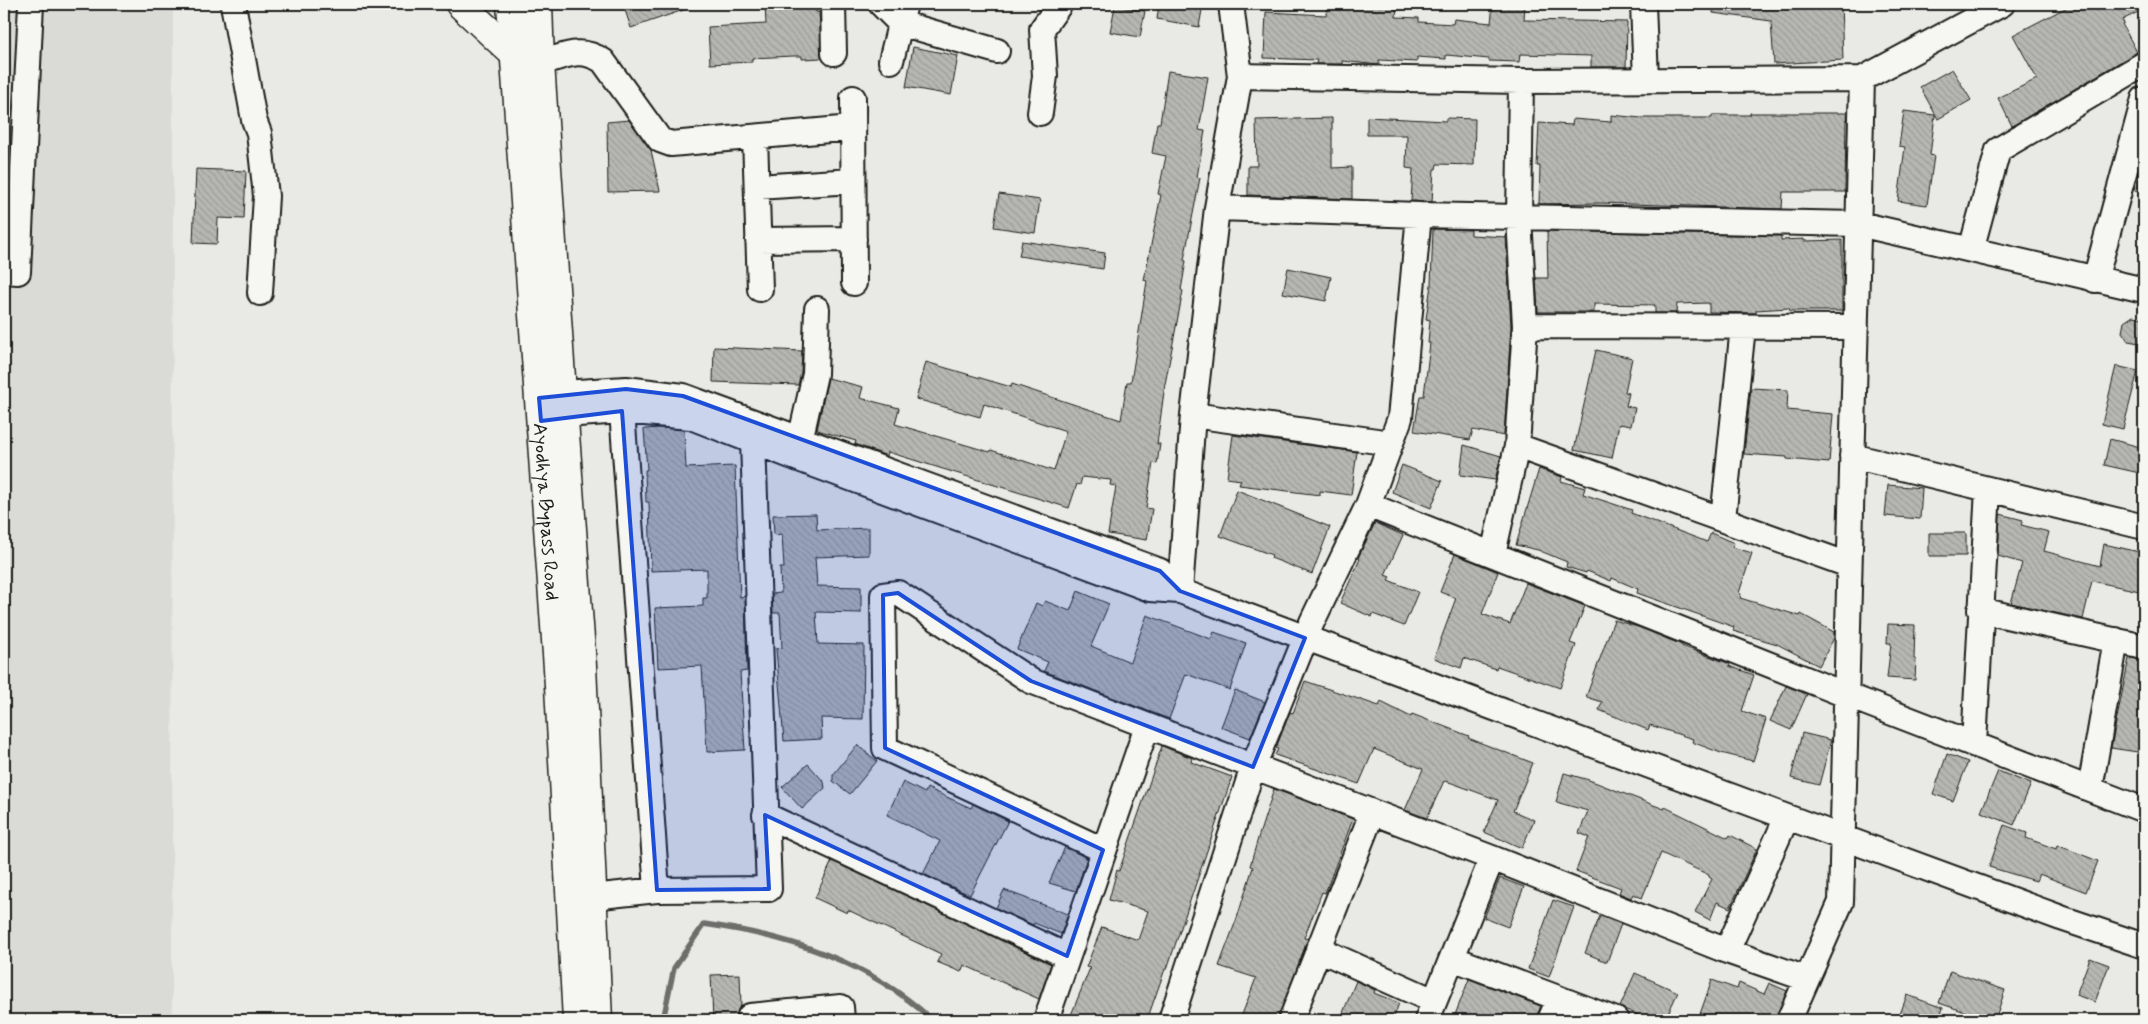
<svg xmlns="http://www.w3.org/2000/svg" width="2148" height="1024" viewBox="0 0 2148 1024" font-family="Mynerve,sans-serif">
	<style>
		.built { fill: #dadad6 }
		.lines { fill: none; stroke-linecap: round; stroke-linejoin: round }
		.stream { stroke: #6d6d6c; stroke-width: 5.5 }
		.building { fill: url(#building-back-hatch); stroke: #1c1c1c }
		.minor-casing { stroke: #1c1c1c; stroke-width: 28 }
		.major-casing { stroke: #1c1c1c; stroke-width: 31 }
		.minor { stroke: #f6f6f2; stroke-width: 24 }
		.major { stroke: #f6f6f2; stroke-width: 28 }
		.marked { fill: #1d4ed8; fill-opacity: 0.2; stroke: #1d4ed8; stroke-width: 4; stroke-linejoin: round }
		.labels { text-anchor: middle; stroke-width: 4; stroke-linejoin: round; paint-order: stroke }
		.street-label { font-size: 20px; fill: #1c1c1c; stroke: #f6f6f2 }
	</style>
	<defs>
		<pattern id="building-back-hatch" width="6" height="6" patternUnits="userSpaceOnUse" patternTransform="scale(1.25)"><rect width="6" height="6" fill="#b6b6b3"/><path d="M-1 5l2 2M0 0l6 6M5-1l2 2" fill="none" stroke="#9c9c99"/></pattern>
	</defs>
	<rect width="100%" height="100%" fill="#e9e9e5"/>
	<filter id="ink" filterUnits="userSpaceOnUse"><feTurbulence type="fractalNoise" baseFrequency=".02" numOctaves="2"/><feDisplacementMap in="SourceGraphic" scale="10" xChannelSelector="R" yChannelSelector="G"/><feConvolveMatrix kernelMatrix="1 2 1 2 8 2 1 2 1" color-interpolation-filters="sRGB"/></filter>
	<g filter="url(#ink)">
		<path class="built" d="M4,11H173L172,1020H4Z"/>
		<g class="lines">
			<path class="stream" d="M663,1020L674,968L704,924C788,936 869,961 932,1020"/>
		</g>
		<path class="building" d="M623,4H695V6L631,28Z
			M765,4H815L816,12H819L822,58L802,59V56H793L752,58V62L710,64L708,27L766,24Z
			M1159,4H1203L1199,27L1157,19Z
			M1327,4H1397L1396,17L1419,18V22L1453,24L1454,19L1491,23L1493,4H1525L1524,20L1627,22L1626,67H1591V56L1520,54L1519,62L1489,61V59L1446,55V59L1417,57V62L1379,60V65L1342,61V64H1316L1317,60L1264,58L1266,12L1326,15Z
			M1714,4H1841L1843,60L1774,64L1771,21L1713,13Z
			M2073,4H2144V9L2122,20L2124,23L2122,24L2137,52L2012,126L1998,98L2037,79L2013,35Z
			M1115,6L1145,11L1140,37L1110,32Z
			M913,47L958,56L951,95L906,87Z
			M1952,69L1971,100L1938,119L1920,87Z
			M1168,71L1208,77L1199,130L1205,131L1197,177L1200,178L1184,260L1186,261L1181,290L1183,291L1165,384L1157,444H1160L1157,464L1153,463L1146,508L1152,509L1147,540L1108,534L1116,486L1110,485L1111,480L1082,477L1080,485L1077,484L1069,508L888,452L887,456L855,444L856,441L817,430L828,378L863,387L860,398L899,408L895,424L990,452L991,450L1054,471L1066,431L984,404L980,417L916,399L926,362L1011,387L1012,384L1121,420L1127,382H1131L1147,281L1144,280L1161,195L1158,194L1166,156L1152,153L1157,123H1160Z
			M1904,111L1935,115L1930,155L1934,156L1927,205L1898,201L1905,147L1899,146Z
			M1750,113H1846L1845,192H1783L1782,209L1600,203L1539,204L1540,166H1537L1539,123L1572,125L1573,119L1611,122V115L1641,118H1712V115H1750Z
			M1367,117L1446,121V118L1475,119L1474,165L1437,164L1436,169H1434L1432,202L1411,201L1413,169L1406,168L1407,135H1367Z
			M1332,118V168L1352,167V199L1248,195V166H1257L1256,120Z
			M629,120L651,150L660,191L608,192L607,122Z
			M2144,151V192L2134,190Z
			M196,169L246,171L244,219L218,218L217,244L193,243Z
			M999,194L1040,200L1035,233L994,227Z
			M1433,229L1471,230V235L1506,237L1511,326L1504,436L1473,430L1470,440L1414,431L1420,396H1424L1430,343H1428L1430,320L1426,319L1431,285Z
			M1547,231L1781,236V240L1804,239V241L1842,240V311H1790L1789,308L1756,310V313L1709,312V303L1677,304L1676,313H1655V305L1594,304V312H1538L1536,278H1548Z
			M1022,241L1105,253L1103,269L1019,256Z
			M1288,268L1331,277L1326,301L1283,293Z
			M2133,316L2144,318V340L2139,343L2128,341L2122,332L2124,322Z
			M714,347L802,351L801,372L798,385L713,382Z
			M1596,350L1632,358L1625,392L1629,393L1626,406L1635,408L1631,426L1619,424L1612,458L1574,450Z
			M2116,366L2138,371L2123,429L2102,424Z
			M1751,388L1788,390L1787,410L1833,414L1829,463L1787,459V457L1744,454Z
			M661,428L684,430L686,468L735,466L740,597L745,596L747,671L740,672L745,750L707,752L702,666L658,668L655,608L703,606V598H707V569L651,571L649,502H646L645,470H647L644,429Z
			M1233,435L1357,452L1351,495L1320,491V495L1239,485L1241,480L1227,478Z
			M2110,439L2144,448V474L2104,465Z
			M1464,445L1501,456L1495,480L1460,475Z
			M1402,465L1442,481L1431,508L1392,492Z
			M1539,469L1562,477L1561,481L1585,488L1583,494L1632,510L1631,513L1707,542L1711,533L1734,543L1732,547L1752,553L1739,593L1741,594L1740,598L1800,616L1801,614L1834,632V638L1819,666L1777,644L1733,631L1734,627L1637,593L1638,589L1612,578L1611,581L1587,571L1586,573L1566,567L1567,562L1538,550L1516,545Z
			M1888,485L1922,488L1920,519L1885,516Z
			M1237,490L1330,527L1312,574L1271,558L1272,555L1220,536Z
			M816,514L817,530L869,528V555L815,557L817,586L861,587V613L816,612L818,644L864,645L863,719L821,718L822,739L784,741L776,649L782,648L780,613H773L772,594L781,593L780,568H784L782,534L774,535L773,515Z
			M2000,514L2023,520L2021,525L2049,532L2044,551L2100,566L2104,544L2144,553V592L2092,581L2083,619L2011,603L2022,563L1998,556Z
			M1375,523L1403,535L1385,575L1390,577L1388,580L1418,592L1404,626L1373,614L1372,617L1340,603L1360,559L1358,558Z
			M1929,533H1966V556H1929Z
			M1455,554L1498,572L1482,614L1510,624L1526,583L1585,606L1570,643L1576,645L1560,688L1497,666L1496,669L1464,658L1461,668L1434,658L1456,598L1440,592Z
			M1078,591L1109,604L1091,646L1130,662L1147,615L1211,639L1214,632L1246,643L1230,690L1186,674L1169,719L1044,671L1048,662L1017,649L1036,603L1042,606L1045,601L1070,611Z
			M1614,620L1641,628L1682,645V646L1730,664L1729,666L1754,675L1742,711L1766,719L1753,761L1721,753L1692,742L1693,739L1650,725L1648,730L1599,710L1602,702L1586,697Z
			M1888,624L1915,625L1914,659H1916L1915,680L1887,678L1891,643H1887Z
			M2129,658L2144,660V753L2111,748Z
			M1305,681L1379,706L1381,702L1411,717L1412,714L1469,736L1468,738L1533,763L1513,811L1534,820L1522,848L1484,832L1498,800L1452,783L1444,781L1427,818L1405,810L1423,769L1374,749L1359,784L1275,755L1278,749L1276,748L1290,712L1293,713Z
			M1786,686L1807,694L1791,730L1770,721Z
			M1235,690L1265,702L1250,738L1221,727Z
			M1802,733L1831,740L1819,785L1791,778Z
			M857,745L877,761L850,794L833,781V775Z
			M1162,746L1192,758L1191,762L1232,777L1167,969H1165L1147,1020H1084L1071,1015L1090,968L1086,967L1102,927L1138,940L1148,911L1109,900L1117,870L1119,871Z
			M1947,754L1968,762L1953,801L1933,794Z
			M808,764L824,782L825,788L802,809L782,787Z
			M1998,771L2031,784L2014,825L1981,812Z
			M1564,773L1589,780L1664,809L1665,807L1728,838L1730,835L1757,849L1730,908L1717,902L1710,920L1695,912L1712,879L1709,877V875L1661,853L1642,898L1633,894L1631,898L1619,893L1621,888L1576,871L1589,837L1579,833L1588,811L1556,802Z
			M903,782L925,793L927,788L971,808L973,804L1008,821L970,895L923,874L940,841L887,815Z
			M1274,789L1353,819L1325,893L1322,892L1304,938L1308,939L1278,1020H1240L1256,978L1219,966L1237,918L1253,867L1250,866L1259,835Z
			M2004,825L2027,833L2026,838L2056,849L2057,845L2098,861L2086,892L2039,874L2036,881L1989,867Z
			M1065,847L1087,858L1076,891L1049,883Z
			M832,861L1051,964L1039,999L964,965L961,972L937,962L941,954L848,910L847,913L815,898Z
			M1500,878L1524,887L1508,927L1484,918Z
			M1004,890L1068,914L1061,934L1034,923L1033,925L996,908Z
			M1553,900L1574,907L1549,977L1528,969Z
			M1600,916L1621,924L1607,962L1585,953Z
			M2090,958L2109,965L2095,1002L2076,995Z
			M1950,971L2005,990L1995,1020H1989L1939,1003Z
			M1635,973L1678,992L1665,1020H1649L1620,1007Z
			M740,974L741,1006L738,1010L736,1020H713L711,975Z
			M1469,979L1541,1006L1535,1020H1453Z
			M1712,980L1737,989L1739,983L1764,994L1769,983L1787,991L1775,1020H1717L1700,1014Z
			M1356,981L1375,990L1374,993L1399,1003L1393,1020H1340Z
			M1907,995L1943,1008L1939,1020H1898Z"/>
		<g class="lines">
			<g class="minor-casing">
				<path id="minor" d="M233,4L254,120L259,133L266,196L260,293
					M833,4L834,53
					M881,4L900,23L997,51
					M1643,4L1646,80
					M891,61L905,4
					M540,63C565,56 580,46 603,61L660,140L671,144L852,128
					M1240,76L1521,81L1862,79L2002,4
					M853,98L854,283
					M1040,113L1045,76L1042,29L1060,4
					M755,137L760,289
					M757,187L853,181
					M1217,208L1419,215L1859,224L2144,290
					M758,240L854,239
					M1971,250L1998,150L2144,64
					M4,271L18,272L31,4
					M2095,280L2144,99
					M1525,326L1856,327
					M625,396L622,411L657,890
					M545,397L562,393L626,389L683,396L1160,571L1180,591
					M1193,415L1391,443
					M545,420L564,415L622,411L691,417L796,458L1150,589L1180,591L1787,817L2061,918L2144,946
					M1517,446L1849,565
					M797,454L815,374L817,309
					M1852,456L2144,527
					M1368,505L1846,695L2144,810
					M1723,519L1743,327
					M1493,554L1517,446L1525,326L1519,217L1521,81
					M1180,591L1193,415L1217,208L1240,76L1231,4
					M1980,610L2144,647
					M1974,744L1988,489
					M2090,789L2116,640
					M765,815L1067,956
					M1103,850L885,748L883,595L898,593L1031,681L1492,858L1727,951L1807,979
					M592,897L657,890L769,889L753,442L754,428
					M1318,949L1434,1001
					M1727,951L1787,817
					M1452,958L1616,1020
					M750,1020V1016L841,1007L842,1020
					M1046,1020L1147,726
					M1171,1020L1253,767L1312,622L1368,505L1400,418L1419,215
					M1291,1020L1372,813
					M1427,1020L1492,858
					M1550,1020L1559,999
					M1789,1020L1841,902L1862,79"/>
			</g>
			<g class="major-casing">
				<g id="major">
					<path d="M460,4L515,55"/>
					<path id="s1" d="M511,4L558,668L577,1020"/>
					<path d="M538,4L540,63L562,393L582,666L598,1020"/>
				</g>
			</g>
			<use href="#minor" class="minor"/>
			<use href="#major" class="major"/>
		</g>
	</g>
	<path class="marked" d="M626,389L683,396L1160,571L1180,591L1305,638L1253,767L1031,681L898,593L883,595L885,748L1103,850L1067,956L765,815L769,889L657,890L622,411L541,421L539,398Z"/>
	<g class="labels">
		<g class="street-label">
			<text dy="7" stroke="none"><textPath href="#s1" startOffset="509">Ayodhya Bypass Road</textPath></text>
		</g>
	</g>
	<rect width="2148" height="1024" fill="none" stroke="#f6f6f2" stroke-width="20"/>
	<rect x="10" y="10" width="2128" height="1004" fill="none" stroke="#1c1c1c" stroke-width="2" filter="url(#ink)"/>
</svg>
